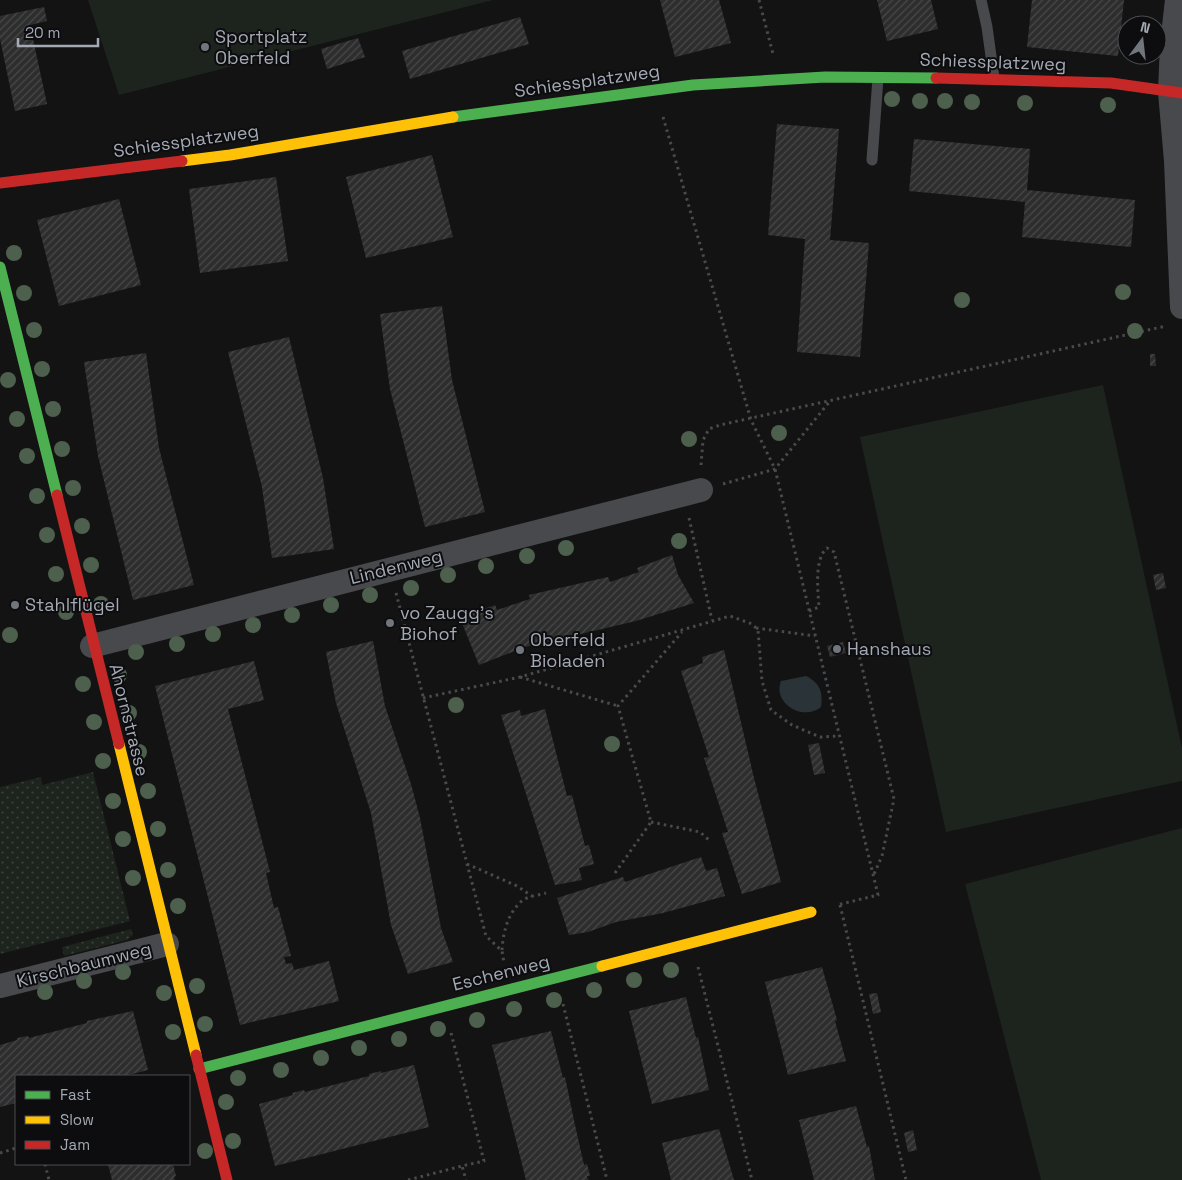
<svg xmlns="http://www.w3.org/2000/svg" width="1182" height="1180" viewBox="0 0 1182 1180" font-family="'Space Grotesk',sans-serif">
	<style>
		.grass { fill: url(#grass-dots) }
		.garden { fill: #1d231d }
		.water { fill: #2a3338 }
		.building { fill: url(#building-hatch) }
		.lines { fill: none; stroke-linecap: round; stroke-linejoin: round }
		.path { stroke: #494a4d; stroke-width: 3; stroke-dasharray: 2.5 4; stroke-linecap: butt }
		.lane { stroke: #47494c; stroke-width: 11 }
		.street { stroke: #47494c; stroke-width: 24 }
		.fast { stroke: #4caf50; stroke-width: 11 }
		.slow { stroke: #ffc107; stroke-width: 11 }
		.jam { stroke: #c62828; stroke-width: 11 }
		.tree { fill: #4d5f4d }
		.poi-dot { fill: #71757c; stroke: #0d0d0f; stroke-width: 2 }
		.labels { text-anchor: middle; stroke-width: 4; stroke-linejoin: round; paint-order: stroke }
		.poi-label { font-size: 18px; fill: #a4aab4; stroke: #0d0d0f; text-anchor: start }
		.street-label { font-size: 18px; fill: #a4aab4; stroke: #0d0d0f }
	</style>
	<defs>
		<pattern id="grass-dots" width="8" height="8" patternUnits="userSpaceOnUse" patternTransform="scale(1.25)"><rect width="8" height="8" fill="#1d231d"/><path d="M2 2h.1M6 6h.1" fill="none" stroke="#3b403b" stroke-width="1.8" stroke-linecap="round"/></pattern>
		<pattern id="building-hatch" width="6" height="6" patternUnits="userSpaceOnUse" patternTransform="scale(1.25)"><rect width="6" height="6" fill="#2d2d2e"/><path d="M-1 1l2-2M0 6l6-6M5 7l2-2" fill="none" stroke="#48494a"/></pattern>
	</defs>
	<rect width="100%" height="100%" fill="#131313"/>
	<path class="grass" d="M93,772L130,921L0,954V787L41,777L42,785Z
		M131,929L133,935L127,940L64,956L62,947Z"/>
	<path class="garden" d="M88,0H493L119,95Z
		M1103,385L1182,748V781L946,832L860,437Z
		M1182,828V1180H1041L965,884Z"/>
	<path class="water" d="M806,676C820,683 823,692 821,707C803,722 772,703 781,681Z"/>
	<path class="building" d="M660,0H719L731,43L675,57Z
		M877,0H931L938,29L887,41Z
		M1032,0H1124L1118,56L1027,47Z
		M44,7L47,21L30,25L47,104L15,111L0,39V16Z
		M520,17L529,44L410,79L402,51Z
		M358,38L365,57L327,69L321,49Z
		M777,124L839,129L830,240L869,243L860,357L797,352L805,239L768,235Z
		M914,139L1030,149L1027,190L1135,200L1131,247L1022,237L1025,202L909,191Z
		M432,155L453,237L366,258L346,177Z
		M276,177L288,261L200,273L189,189Z
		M119,199L141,285L59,306L37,220Z
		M442,306L452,380L485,512L425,527L390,389L380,314Z
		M289,337L323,478L334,549L272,558L262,487L228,352Z
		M146,353L159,448L194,585L133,600L98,456L84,362Z
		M1150,354H1155L1156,366H1150Z
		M672,555L678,575L694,603L636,621L525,647L479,665L460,618L495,605L497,610L530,599L529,595L608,577L610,582L639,572L637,568Z
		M1163,573L1166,588L1156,590L1153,575Z
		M373,641L385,706L411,784L420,818L441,928L453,962L408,974L391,925L371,813L336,703L326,652Z
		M843,642L846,653L830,657L827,646Z
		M724,650L754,778L781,882L742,894L722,833L728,832L704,758L709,757L681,671L703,663L702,657Z
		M254,661L264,700L228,709L270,872L266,873L274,908L278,907L291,956L284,957L286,964L292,963L294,970L329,961L339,1001L240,1025L155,686Z
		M545,709L567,796L572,795L585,846L589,845L594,864L579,868L582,880L555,885L501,715L520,710L521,716Z
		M819,743L825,773L814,775L808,745Z
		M701,857L706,871L717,868L725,896L663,913L616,922L588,932L569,935L557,898L623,877L625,882Z
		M822,967L837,1020L835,1021L846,1061L788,1075L765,982Z
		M877,993L881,1012L873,1014L869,994Z
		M686,997L696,1038L698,1037L709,1090L652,1104L629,1011Z
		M133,1011L148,1070L124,1076H16V1103L0,1107V1045L17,1040V1038L22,1037L28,1036L29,1038L87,1023V1021Z
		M551,1031L563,1078L565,1077L575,1125L584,1165L587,1164L590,1176H587L588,1180H526L492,1045Z
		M414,1065L429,1127L275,1166L259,1104L293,1095L292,1093L304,1090L305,1092L369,1076V1074L381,1071V1073Z
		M856,1106L867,1147L869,1146L875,1180H814L799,1120Z
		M719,1129L734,1180H671L662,1143Z
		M913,1130L917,1150L908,1152L904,1133Z
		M108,1164H173L176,1176L174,1177L175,1180H112Z"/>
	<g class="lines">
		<path class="path" d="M759,0L773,54
			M663,117L751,420L775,469L878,895L837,905
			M701,465L703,440L709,429L720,425L1166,326
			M723,484L775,469L830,401
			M689,518L712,620
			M396,593L486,936L502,951L504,963
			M809,611L819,607C818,592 814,558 827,548L834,552L894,799L882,856L874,874
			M756,628L815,636
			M520,677L618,706
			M423,698L520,677L730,616L752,624L758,630L762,681L771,710L792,725L820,737L840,736
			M651,822L700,832L710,841
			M467,864L517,886L532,896
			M615,873L651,822L618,706L682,632
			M840,905L906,1180
			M502,950C503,932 508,912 523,900C529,896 540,895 546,893
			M698,967L752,1180
			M563,1004L607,1180
			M451,1033L484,1161L462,1166L466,1180
			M0,1153L16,1148
			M45,1164L49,1180
			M408,1180L462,1166"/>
		<path class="lane" d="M981,0L987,27L994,78
			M872,160L878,78"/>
		<path class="street" d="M1177,0L1172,44L1170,92L1176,161L1182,307
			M92,646L701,490
			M0,986L167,944"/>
		<path class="fast" d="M453,117L693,85L825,77L936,78
			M0,267L57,495
			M199,1069L602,966"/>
		<path class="slow" d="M182,161L230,155L453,117
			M119,744L196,1055
			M602,966L811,912"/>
		<path class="jam" d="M936,78L1111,83L1182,93
			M0,183L182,161
			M57,495L119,744
			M196,1055L227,1180"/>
	</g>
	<g class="tree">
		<circle cx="892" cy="99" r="8"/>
		<circle cx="920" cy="101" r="8"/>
		<circle cx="945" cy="101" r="8"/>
		<circle cx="972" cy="102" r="8"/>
		<circle cx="1025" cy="103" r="8"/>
		<circle cx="1108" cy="105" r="8"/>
		<circle cx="14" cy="253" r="8"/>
		<circle cx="1123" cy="292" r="8"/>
		<circle cx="24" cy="293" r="8"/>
		<circle cx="962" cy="300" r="8"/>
		<circle cx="34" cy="330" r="8"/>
		<circle cx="1135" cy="331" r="8"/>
		<circle cx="42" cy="369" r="8"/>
		<circle cx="8" cy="380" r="8"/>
		<circle cx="53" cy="409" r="8"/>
		<circle cx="17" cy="419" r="8"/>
		<circle cx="779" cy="433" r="8"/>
		<circle cx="689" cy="439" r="8"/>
		<circle cx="62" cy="449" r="8"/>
		<circle cx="27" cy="456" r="8"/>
		<circle cx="73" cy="488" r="8"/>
		<circle cx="37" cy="496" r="8"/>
		<circle cx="82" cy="526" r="8"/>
		<circle cx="47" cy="535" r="8"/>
		<circle cx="679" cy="541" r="8"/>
		<circle cx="566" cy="548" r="8"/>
		<circle cx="527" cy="556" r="8"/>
		<circle cx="91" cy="565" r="8"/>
		<circle cx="486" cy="566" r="8"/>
		<circle cx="56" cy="574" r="8"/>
		<circle cx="448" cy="575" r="8"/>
		<circle cx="411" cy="588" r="8"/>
		<circle cx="370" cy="595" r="8"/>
		<circle cx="101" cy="604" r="8"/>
		<circle cx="331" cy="605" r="8"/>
		<circle cx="66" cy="612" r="8"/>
		<circle cx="292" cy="615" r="8"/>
		<circle cx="253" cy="625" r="8"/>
		<circle cx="213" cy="634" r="8"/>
		<circle cx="10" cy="635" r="8"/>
		<circle cx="177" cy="644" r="8"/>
		<circle cx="136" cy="652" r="8"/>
		<circle cx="119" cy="675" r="8"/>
		<circle cx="83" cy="684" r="8"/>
		<circle cx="456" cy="705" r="8"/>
		<circle cx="129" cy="713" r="8"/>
		<circle cx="94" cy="722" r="8"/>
		<circle cx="612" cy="744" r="8"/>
		<circle cx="139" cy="752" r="8"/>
		<circle cx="103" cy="761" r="8"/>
		<circle cx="148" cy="791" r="8"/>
		<circle cx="113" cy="801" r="8"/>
		<circle cx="158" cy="829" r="8"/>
		<circle cx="123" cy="839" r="8"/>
		<circle cx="168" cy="870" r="8"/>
		<circle cx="133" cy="878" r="8"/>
		<circle cx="178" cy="906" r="8"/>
		<circle cx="671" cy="970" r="8"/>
		<circle cx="123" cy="972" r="8"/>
		<circle cx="634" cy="980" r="8"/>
		<circle cx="84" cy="981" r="8"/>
		<circle cx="197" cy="986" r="8"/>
		<circle cx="594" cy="990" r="8"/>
		<circle cx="45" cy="992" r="8"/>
		<circle cx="164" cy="993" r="8"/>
		<circle cx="554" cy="1000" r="8"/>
		<circle cx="514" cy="1009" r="8"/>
		<circle cx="477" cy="1020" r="8"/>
		<circle cx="205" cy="1024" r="8"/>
		<circle cx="438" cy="1029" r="8"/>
		<circle cx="173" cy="1032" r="8"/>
		<circle cx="399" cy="1039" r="8"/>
		<circle cx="359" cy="1048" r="8"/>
		<circle cx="321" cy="1058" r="8"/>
		<circle cx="281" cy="1070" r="8"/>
		<circle cx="238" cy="1078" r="8"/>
		<circle cx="226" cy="1102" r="8"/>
		<circle cx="233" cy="1141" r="8"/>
		<circle cx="205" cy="1151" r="8"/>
	</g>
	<g class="poi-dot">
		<circle cx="205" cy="47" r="5"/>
		<circle cx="15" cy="605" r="5"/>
		<circle cx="390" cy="623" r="5"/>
		<circle cx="837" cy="649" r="5"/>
		<circle cx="520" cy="650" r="5"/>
	</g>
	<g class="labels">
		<g class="poi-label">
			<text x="215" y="43">Sportplatz<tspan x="215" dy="21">Oberfeld</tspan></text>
			<text x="25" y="611">Stahlflügel</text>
			<text x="400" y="619">vo Zaugg’s<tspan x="400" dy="21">Biohof</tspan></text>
			<text x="530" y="646">Oberfeld<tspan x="530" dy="21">Bioladen</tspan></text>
			<text x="847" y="655">Hanshaus</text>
		</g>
		<g class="street-label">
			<text transform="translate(993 62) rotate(2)" y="6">Schiessplatzweg</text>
			<text transform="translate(587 81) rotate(-8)" y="6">Schiessplatzweg</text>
			<text transform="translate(186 141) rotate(-8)" y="6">Schiessplatzweg</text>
			<text transform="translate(396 567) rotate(-14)" y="6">Lindenweg</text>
			<text transform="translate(129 720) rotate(76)" y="6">Ahornstrasse</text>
			<text transform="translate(84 965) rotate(-14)" y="6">Kirschbaumweg</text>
			<text transform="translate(501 973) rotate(-14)" y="6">Eschenweg</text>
		</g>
	</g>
	<rect x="15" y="1075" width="175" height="90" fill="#0d0d0f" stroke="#494c51"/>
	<rect x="25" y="1091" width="25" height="8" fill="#4caf50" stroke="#494c51"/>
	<text x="60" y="1100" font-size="15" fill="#a4aab4">Fast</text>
	<rect x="25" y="1116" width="25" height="8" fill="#ffc107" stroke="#494c51"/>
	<text x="60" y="1125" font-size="15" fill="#a4aab4">Slow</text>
	<rect x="25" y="1141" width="25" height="8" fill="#c62828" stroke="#494c51"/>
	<text x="60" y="1150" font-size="15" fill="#a4aab4">Jam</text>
	<g transform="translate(1142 40) rotate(15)"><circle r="24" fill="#0d0d0f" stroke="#494c51"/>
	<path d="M0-4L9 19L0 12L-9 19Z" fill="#71757c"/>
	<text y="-8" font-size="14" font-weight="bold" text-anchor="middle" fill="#a4aab4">N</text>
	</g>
	<path d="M18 38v8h80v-8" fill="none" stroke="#a4aab4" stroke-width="2.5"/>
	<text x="25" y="38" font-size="15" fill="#a4aab4" stroke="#0d0d0f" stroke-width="4" paint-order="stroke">20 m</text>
</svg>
